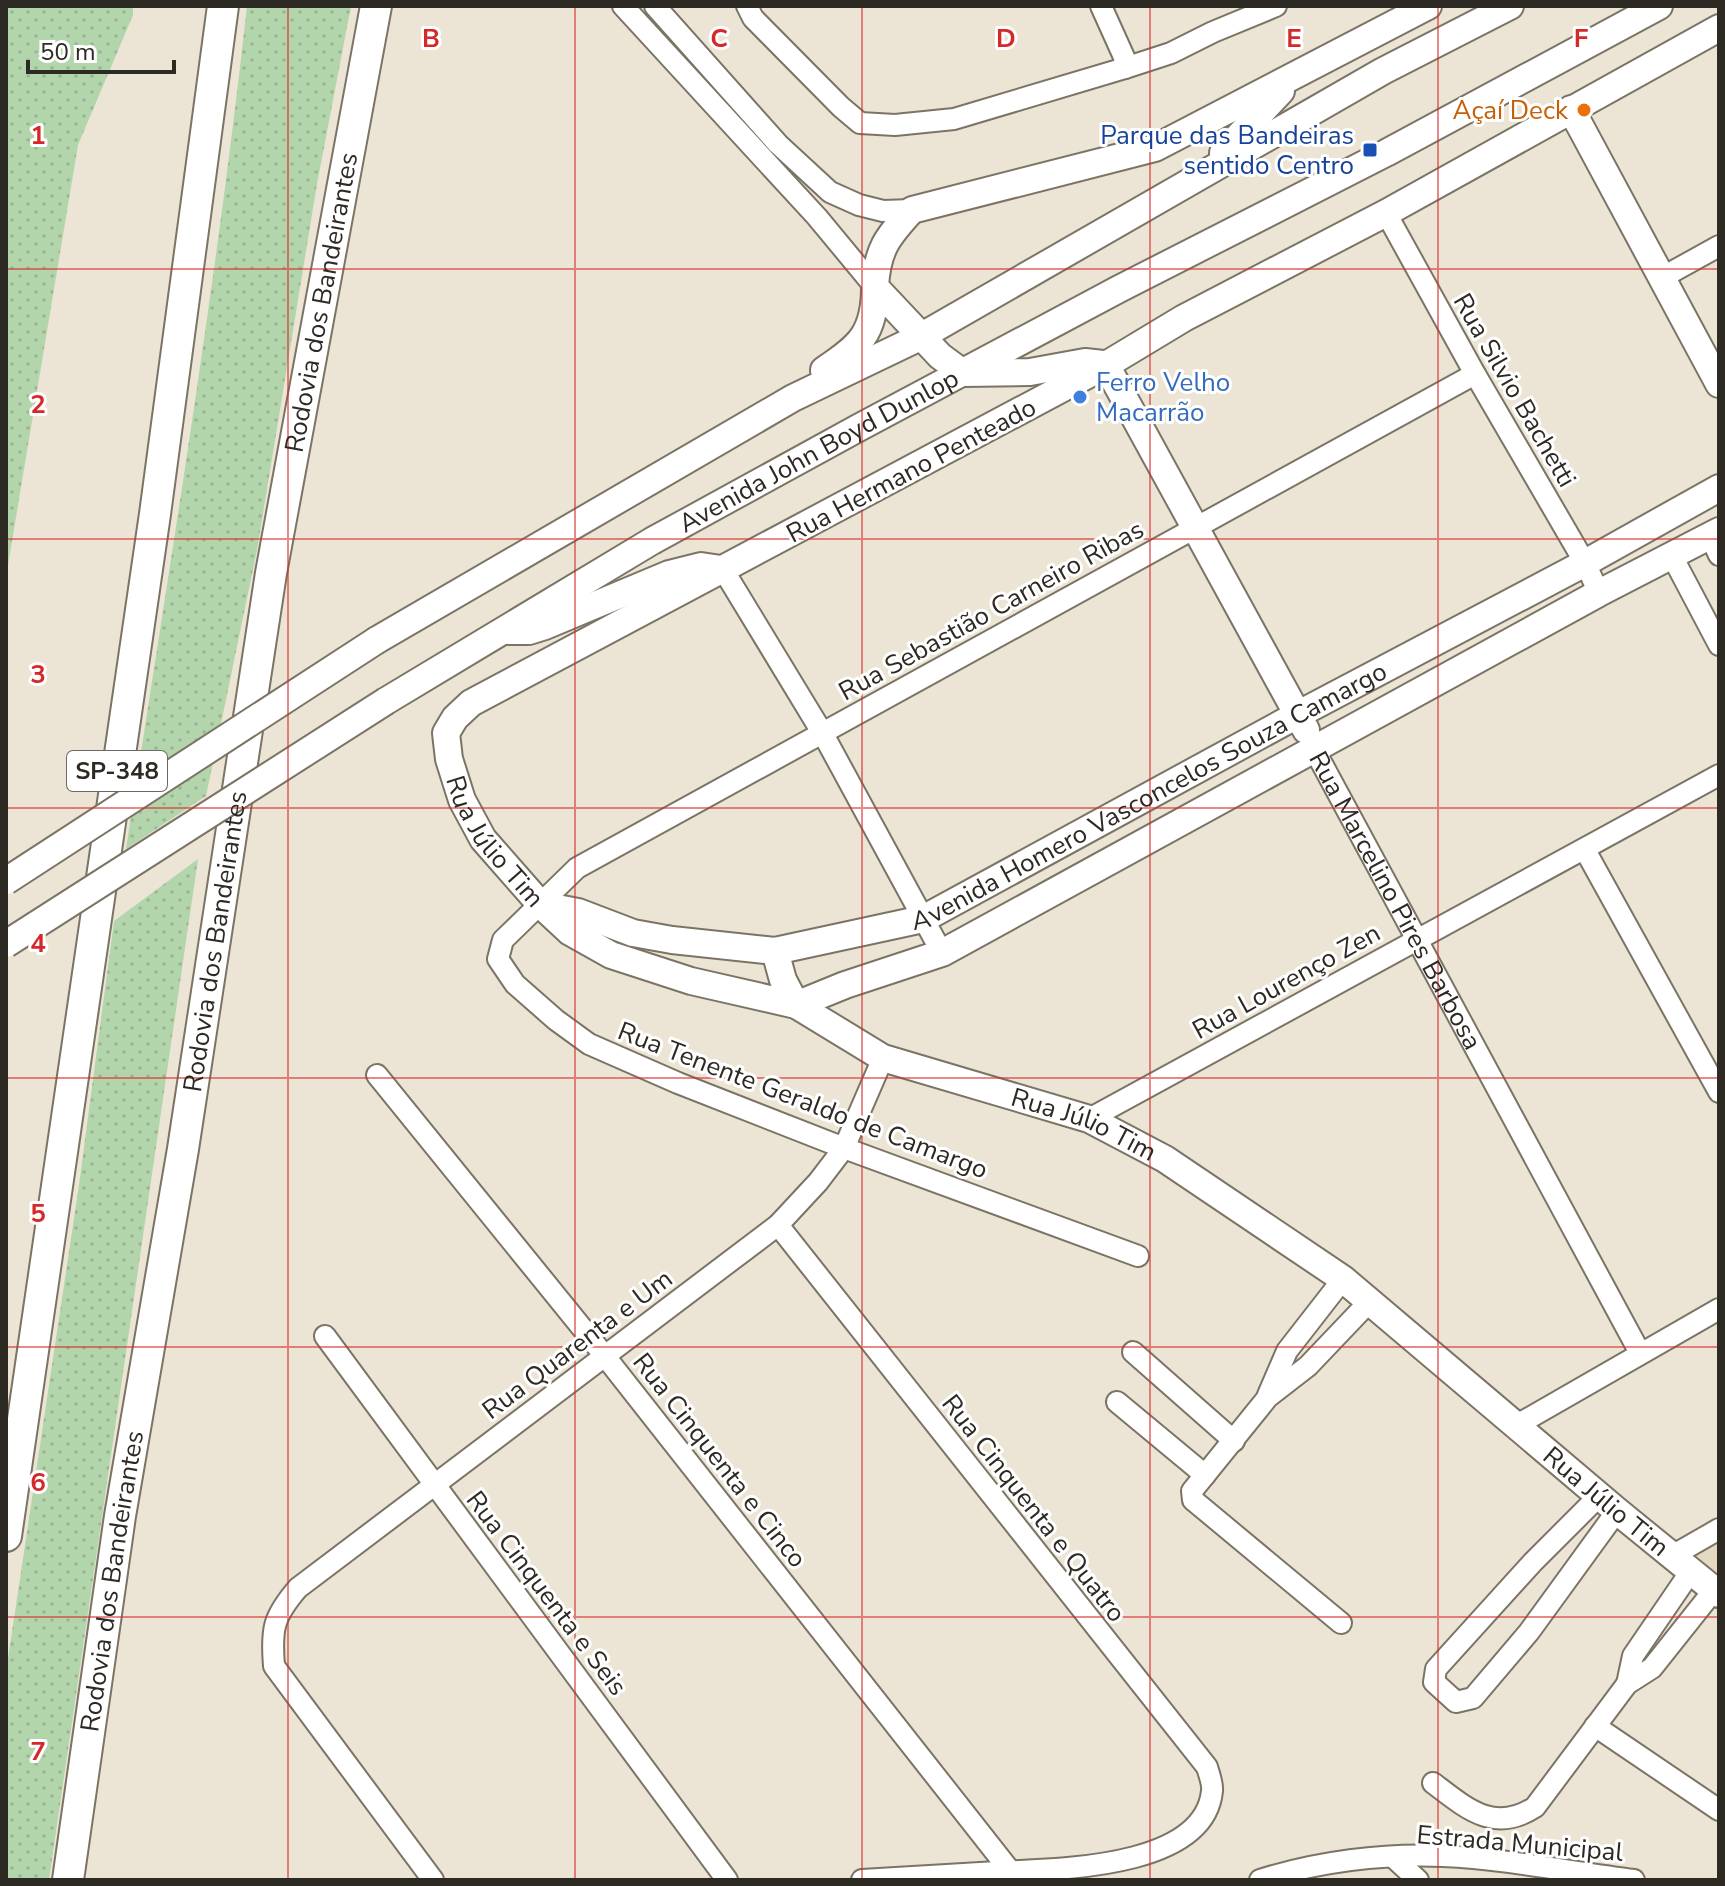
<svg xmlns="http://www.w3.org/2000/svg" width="1725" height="1886" viewBox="0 0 1725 1886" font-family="'Nunito Sans',sans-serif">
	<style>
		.built { fill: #e5d9c2 }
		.grass { fill: url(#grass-dots) }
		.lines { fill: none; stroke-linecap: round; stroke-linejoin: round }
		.minor-casing { stroke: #7b7465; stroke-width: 24 }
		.major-casing { stroke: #7b7465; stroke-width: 30 }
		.highway-casing { stroke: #7b7465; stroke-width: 34 }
		.minor { stroke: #fff; stroke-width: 20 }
		.major { stroke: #fff; stroke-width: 26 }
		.highway { stroke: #fff; stroke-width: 30 }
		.major-bridge-casing { stroke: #7b7465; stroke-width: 30; stroke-linecap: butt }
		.major-bridge { stroke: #fff; stroke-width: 26 }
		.grid { fill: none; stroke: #d62828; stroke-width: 2; stroke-opacity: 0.55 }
		.food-dot { fill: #e8710a; stroke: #fff; stroke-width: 3 }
		.transit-dot { fill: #1a4fb4; stroke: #fff; stroke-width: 3 }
		.shop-dot { fill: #3f7fe0; stroke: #fff; stroke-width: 3 }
		.labels { text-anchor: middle; stroke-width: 6; stroke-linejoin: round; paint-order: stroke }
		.shield { fill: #fff; stroke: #6c6965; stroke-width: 2 }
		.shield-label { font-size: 24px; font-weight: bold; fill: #2d2923 }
		.food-label { font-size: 26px; fill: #c56008; stroke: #fff; text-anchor: end }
		.transit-label { font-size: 26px; fill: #164399; stroke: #fff; text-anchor: end }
		.street-label { font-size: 26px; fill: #2d2923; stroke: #fff }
		.shop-label { font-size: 26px; fill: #366cbe; stroke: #fff; text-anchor: start }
		.grid-label { font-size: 26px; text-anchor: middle; font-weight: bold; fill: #d62828; stroke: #fff; stroke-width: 6; stroke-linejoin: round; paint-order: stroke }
	</style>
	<defs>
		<pattern id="grass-dots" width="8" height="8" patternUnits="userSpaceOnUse" patternTransform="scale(2)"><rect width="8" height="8" fill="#b3d5ac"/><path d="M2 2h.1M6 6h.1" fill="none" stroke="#9ab794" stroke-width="1.8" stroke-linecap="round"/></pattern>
	</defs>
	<rect width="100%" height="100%" fill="#ece4d4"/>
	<path class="built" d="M1719,1537V1576L1692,1551Z"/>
	<path class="grass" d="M6,6H133V15L78,145L6,577Z
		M247,6H351L317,184L257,550L206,796L126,849C169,569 216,288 247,6Z
		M198,859L49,1880H6V1672L79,1185L114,921Z"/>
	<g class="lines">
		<g class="minor-casing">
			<g id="minor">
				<path d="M623,6L817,217L875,287"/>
				<path d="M655,6L778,144L830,192L859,205L883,211L912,210"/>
				<path d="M747,6L753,18L841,107L860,123L895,125L954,119L1125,68L1171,53L1213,32L1276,6"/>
				<path d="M1101,6L1124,57L1125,68"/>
				<path d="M1386,213L1475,374L1585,563L1599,593"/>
				<path d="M1663,277L1719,246"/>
				<path d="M1710,536L1719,555"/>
				<path d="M1672,556L1719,645"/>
				<path d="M724,571L823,734L942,953"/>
				<path id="s1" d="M1314,749L1640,1353"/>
				<path d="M1585,850L1719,1092"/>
				<path d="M377,1075L604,1355L1015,1877"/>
				<path d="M1089,1119L1719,775"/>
				<path d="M778,1225L1207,1767C1209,1774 1213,1784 1212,1791C1204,1870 1053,1869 997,1872C952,1875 907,1877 862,1880"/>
				<path d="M1138,1256L844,1148L678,1083L589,1044L556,1020L515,984L498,959L503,940L577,868L1475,374"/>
				<path d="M325,1336L727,1880"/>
				<path d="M1133,1352L1234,1441"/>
				<path d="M1268,1395L1287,1351L1343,1279"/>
				<path d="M1117,1402L1205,1475"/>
				<path d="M1517,1425L1719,1309"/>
				<path d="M1599,1496L1533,1562L1436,1669L1434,1682L1456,1702L1473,1698L1529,1632L1617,1511"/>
				<path d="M1672,1556L1719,1529"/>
				<path d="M1341,1623L1193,1500L1192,1491L1268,1397L1308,1366L1369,1302"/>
				<path d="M1627,1684L1633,1656L1691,1571"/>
				<path d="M1595,1726L1719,1810"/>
				<path d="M1433,1783C1466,1808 1494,1834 1535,1807L1627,1684L1652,1668L1714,1590"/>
				<path d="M1394,1858L1418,1880"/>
				<path d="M433,1880L274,1666C271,1629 273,1617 298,1588L778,1225L818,1182L844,1148L883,1058"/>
				<path d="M1260,1880C1316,1862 1384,1853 1443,1856C1507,1859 1571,1872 1634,1880"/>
			</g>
		</g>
		<g class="major-casing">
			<g id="major">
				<path id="s2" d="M1719,28L1386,213L1184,318L1106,365L471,703L455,718L446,733L449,759L462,800L483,839L541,905L570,932L611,955L691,981L796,1005L883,1058L1089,1119L1165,1159L1343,1279L1617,1511L1719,1594"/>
				<path d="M1571,109L1719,384"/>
				<path d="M1223,153L1281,91"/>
				<path d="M1103,364L1085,362L1030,372L963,373L940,356L875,287C877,250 887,237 912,210L1155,148L1428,6"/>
				<path d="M1106,365L1306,730"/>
				<path d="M824,370C860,346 875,333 875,287"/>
				<path d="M509,631H529L545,626L669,574L701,566L721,569"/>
				<path d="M377,640L793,398L920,337L1383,71L1510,6"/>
				<path id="s3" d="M386,701L652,541L860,427L1119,289L1386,153L1659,6"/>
				<path id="s4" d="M541,905L578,912L633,933L672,940L775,951L923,919L1299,714L1585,563L1719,488"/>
				<path d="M775,951L783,980L796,1005"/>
				<path d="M796,1005L845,985L942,953L1599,593L1719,531"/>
			</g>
		</g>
		<g class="highway-casing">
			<g id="highway">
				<path d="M6,1536L155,514L223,6"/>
				<path id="s5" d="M68,1880L120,1516L183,1149L271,573L376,6"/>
			</g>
		</g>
		<use href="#minor" class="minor"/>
		<use href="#major" class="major"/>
		<use href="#highway" class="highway"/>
		<g class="major-bridge-casing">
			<path id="major-bridge" d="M6,881L377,640
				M6,944L386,701"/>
		</g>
		<use href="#major-bridge" class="major-bridge"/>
	</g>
	<path class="grid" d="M288,6V1880M575,6V1880M862,6V1880M1150,6V1880M1438,6V1880M6,269H1719M6,539H1719M6,808H1719M6,1078H1719M6,1347H1719M6,1617H1719"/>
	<circle class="food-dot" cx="1584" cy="110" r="8"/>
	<rect class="transit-dot" x="1362" y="142" width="16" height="16" rx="4"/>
	<circle class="shop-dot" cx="1080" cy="397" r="8"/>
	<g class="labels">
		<rect class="shield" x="67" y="751" width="100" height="40" rx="6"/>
		<g class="shield-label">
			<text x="117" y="779">SP-348</text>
		</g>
		<g class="food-label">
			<text x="1568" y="119">Açaí Deck</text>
		</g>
		<g class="transit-label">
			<text x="1354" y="144">Parque das Bandeiras<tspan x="1354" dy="30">sentido Centro</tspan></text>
		</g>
		<g class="street-label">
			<text dy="9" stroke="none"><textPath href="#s5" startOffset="1598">Rodovia dos Bandeirantes</textPath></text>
			<text transform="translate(1515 390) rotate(60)" y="9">Rua Silvio Bachetti</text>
			<text dy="9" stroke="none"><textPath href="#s3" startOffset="500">Avenida John Boyd Dunlop</textPath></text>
			<text transform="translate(911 470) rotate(-28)" y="9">Rua Hermano Penteado</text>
			<text transform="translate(991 610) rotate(-29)" y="9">Rua Sebastião Carneiro Ribas</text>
			<text dy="9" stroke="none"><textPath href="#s4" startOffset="648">Avenida Homero Vasconcelos Souza Camargo</textPath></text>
			<text dy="9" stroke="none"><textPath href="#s2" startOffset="1580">Rua Júlio Tim</textPath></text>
			<text dy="9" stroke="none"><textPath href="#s1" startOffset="172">Rua Marcelino Pires Barbosa</textPath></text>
			<text dy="9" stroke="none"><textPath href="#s5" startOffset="950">Rodovia dos Bandeirantes</textPath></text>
			<text transform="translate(1286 981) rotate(-29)" y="9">Rua Lourenço Zen</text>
			<text transform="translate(803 1100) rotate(21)" y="9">Rua Tenente Geraldo de Camargo</text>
			<text dy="9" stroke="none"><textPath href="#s2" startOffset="2252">Rua Júlio Tim</textPath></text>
			<text transform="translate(577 1344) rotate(-37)" y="9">Rua Quarenta e Um</text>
			<text transform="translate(720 1460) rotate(52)" y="9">Rua Cinquenta e Cinco</text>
			<text dy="9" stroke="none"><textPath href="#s2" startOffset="2900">Rua Júlio Tim</textPath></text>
			<text transform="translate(1034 1508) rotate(52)" y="9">Rua Cinquenta e Quatro</text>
			<text dy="9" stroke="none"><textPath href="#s5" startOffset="302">Rodovia dos Bandeirantes</textPath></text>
			<text transform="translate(547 1593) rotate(53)" y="9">Rua Cinquenta e Seis</text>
			<text transform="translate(1520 1843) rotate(5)" y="9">Estrada Municipal</text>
		</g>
		<g class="shop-label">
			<text x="1096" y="391">Ferro Velho<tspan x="1096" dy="30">Macarrão</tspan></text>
		</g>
	</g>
	<g class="grid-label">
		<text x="431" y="47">B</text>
		<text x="719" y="47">C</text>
		<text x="1006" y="47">D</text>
		<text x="1294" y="47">E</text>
		<text x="1581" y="47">F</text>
		<text x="38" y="144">1</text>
		<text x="38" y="413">2</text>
		<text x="38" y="683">3</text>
		<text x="38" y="952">4</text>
		<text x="38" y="1222">5</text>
		<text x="38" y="1491">6</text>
		<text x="38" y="1760">7</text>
	</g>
	<rect width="1725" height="1886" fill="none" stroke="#2d2923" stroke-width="16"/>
	<path d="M28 60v12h146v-12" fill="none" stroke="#2d2923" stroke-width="4"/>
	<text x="40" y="60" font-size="24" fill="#2d2923" stroke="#ffffff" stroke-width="6" paint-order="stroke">50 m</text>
</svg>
